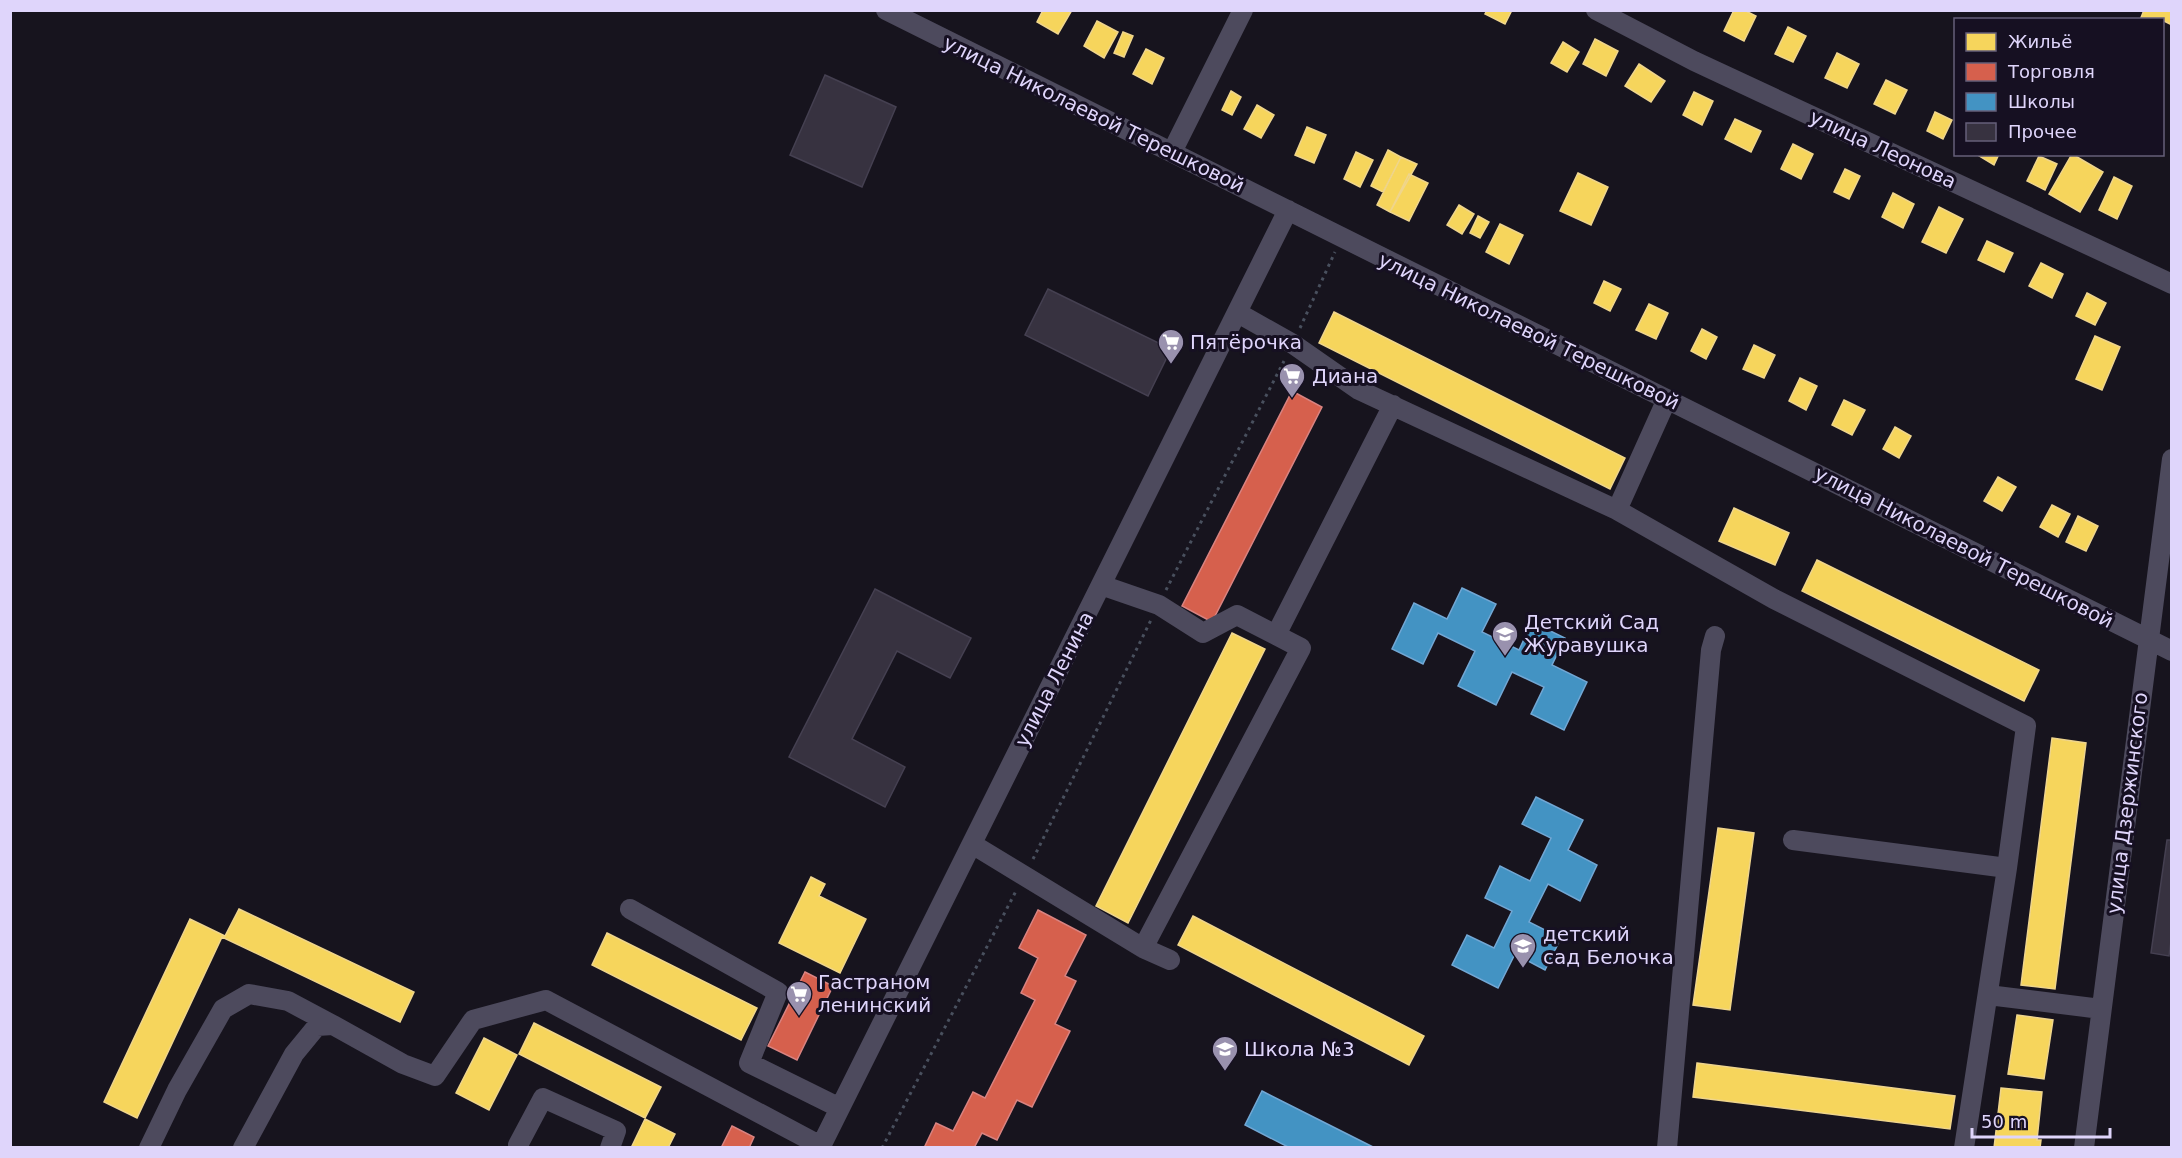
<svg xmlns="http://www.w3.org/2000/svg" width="2182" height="1158" viewBox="0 0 2182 1158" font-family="'DejaVu Sans',sans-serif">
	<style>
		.homes { fill: #f6d55c; stroke: #efd58c; stroke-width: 1.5 }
		.shops { fill: #d6604d; stroke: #d98381; stroke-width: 1.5 }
		.schools { fill: #4393c3; stroke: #72a7d4; stroke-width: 1.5 }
		.building { fill: #373240; stroke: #454051; stroke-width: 1.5 }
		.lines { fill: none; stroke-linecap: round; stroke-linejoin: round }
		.path { stroke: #49505e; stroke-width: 3; stroke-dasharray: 3 4.5; stroke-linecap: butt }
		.minor { stroke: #4d4a5d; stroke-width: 20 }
		.labels { text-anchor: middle; stroke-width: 6; stroke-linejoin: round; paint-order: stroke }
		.street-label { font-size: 20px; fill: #dfd5fb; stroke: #161022 }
		.poi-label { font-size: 20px; fill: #dfd5fb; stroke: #161022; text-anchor: start }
	</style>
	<rect width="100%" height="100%" fill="#17141e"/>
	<path class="homes" d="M1043,10H1072L1058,34L1037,22Z
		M1487,10H1512L1505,24L1485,14Z
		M1734,10H1744L1756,16L1744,41L1724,31Z
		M2144,10H2172V25L2158,18L2140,20Z
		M1097,21L1118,32L1104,58L1084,46Z
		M1788,27L1806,36L1793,62L1775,54Z
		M1123,32L1133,36L1124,57L1114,53Z
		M1595,39L1618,51L1606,76L1583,64Z
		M1563,42L1579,52L1567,72L1551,63Z
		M1146,49L1164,58L1152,84L1133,74Z
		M1837,53L1859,64L1847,88L1825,78Z
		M1639,64L1665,81L1651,102L1625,86Z
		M1886,80L1907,90L1895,114L1874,104Z
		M1231,91L1241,97L1232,115L1222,110Z
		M1694,92L1713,101L1702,125L1683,115Z
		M1257,105L1274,115L1261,138L1244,129Z
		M1935,112L1952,120L1943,139L1927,131Z
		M1735,119L1761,131L1751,152L1725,139Z
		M1307,127L1326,135L1314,163L1295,155Z
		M1793,144L1813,154L1801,179L1781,169Z
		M1388,150L1401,157L1383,192L1371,186Z
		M1356,152L1373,160L1360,187L1344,179Z
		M1976,154H1999L1994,165Z
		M2072,154L2103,172L2080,212L2049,194Z
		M2039,156L2057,164L2045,190L2027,181Z
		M1401,157L1417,164L1390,212L1377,205Z
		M1845,169L1860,176L1849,199L1834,192Z
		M1578,173L1608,187L1591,225L1560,211Z
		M1409,174L1428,183L1409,221L1390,212Z
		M2114,177L2132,186L2117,219L2099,210Z
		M1893,193L1914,204L1903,228L1882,217Z
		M1459,205L1474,214L1462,234L1447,225Z
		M1939,207L1963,219L1946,253L1922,242Z
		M1478,216L1489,222L1480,238L1470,233Z
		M1500,224L1523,235L1509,264L1486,252Z
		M1987,241L2013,253L2004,272L1978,260Z
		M2041,263L2063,274L2052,298L2029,286Z
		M1604,281L1621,289L1610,311L1594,303Z
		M2087,293L2106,303L2095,325L2076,316Z
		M1649,304L1668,313L1656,339L1636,330Z
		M1334,312L1625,458L1610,489L1319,343Z
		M1702,329L1717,337L1706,359L1691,351Z
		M2095,336L2120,347L2102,390L2076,379Z
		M1754,345L1775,355L1764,378L1743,369Z
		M1800,378L1817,386L1806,410L1789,401Z
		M1844,400L1865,410L1852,435L1832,425Z
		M1895,427L1911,436L1899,458L1883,449Z
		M1998,477L2016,487L2002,511L1984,501Z
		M2052,505L2070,514L2058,537L2040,527Z
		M1734,508L1789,533L1775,565L1719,541Z
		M2078,516L2098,526L2086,551L2066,542Z
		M1817,560L2039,670L2024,701L1802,591Z
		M1232,633L1265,649L1128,923L1096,906Z
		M2052,738L2086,743L2055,989L2021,985Z
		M1718,828L1754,833L1730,1010L1693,1005Z
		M811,877L825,884L819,896L866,919L840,973L779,943Z
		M239,909L414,992L400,1022L222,937L137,1118L104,1102L190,919L225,936Z
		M1193,916L1424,1036L1409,1065L1178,945Z
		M607,933L757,1008L741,1040L592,965Z
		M2017,1015L2053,1020L2044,1079L2008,1074Z
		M534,1023L661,1087L645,1118L519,1054Z
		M484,1038L517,1055L489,1110L456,1093Z
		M1697,1063L1955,1096L1950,1129L1693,1097Z
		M2001,1088L2042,1092L2037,1140H2041L2040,1148H1994Z
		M645,1119L675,1134L668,1148H631Z"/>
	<path class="shops" d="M1292,391L1322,407L1212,622L1182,606Z
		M1038,910L1086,935L1065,976L1076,981L1055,1024L1070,1031L1032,1107L1017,1100L997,1140L982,1133L974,1148H924L936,1123L953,1131L973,1092L985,1098L1035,1000L1021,993L1038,958L1019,948Z
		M805,972L833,986L797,1060L768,1046Z
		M732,1126L754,1137L749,1148H721Z"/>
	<path class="schools" d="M1462,588L1496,604L1482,632L1519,650L1532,622L1565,638L1552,665L1587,682L1564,730L1531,714L1544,687L1512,672L1496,705L1458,686L1475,651L1438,633L1423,664L1392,649L1414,603L1447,619Z
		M1536,797L1583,820L1568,850L1597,865L1580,901L1548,884L1529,922L1561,938L1545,970L1515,954L1498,988L1452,965L1467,935L1494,948L1512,911L1485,898L1500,866L1530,881L1551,838L1522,824Z
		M1262,1091L1375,1148H1290L1245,1125Z"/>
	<path class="building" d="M825,75L896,107L862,187L790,155Z
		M1048,289L1171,349L1148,396L1025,335Z
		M875,589L971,638L950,678L897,651L852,739L905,767L885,807L789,757Z
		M2167,840H2172V933L2169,956L2151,953Z"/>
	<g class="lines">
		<path class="path" d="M1300,328L1335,252
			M1166,590L1284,361
			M1033,859L1151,620
			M882,1148L1016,891"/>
		<path class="minor" d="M886,10L2172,651
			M1596,10L1694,61L2172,284
			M1172,152L1243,10
			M1238,313L1293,344L1359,390L1617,510
			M1667,399L1617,510L1774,599L2026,726L2007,868L1793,840
			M1101,585L1159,605L1203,633L1237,615L1301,648L1143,948
			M1276,635L1393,405
			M972,844L1143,948L1170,960
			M630,909L778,992L749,1063L840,1108
			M1988,995L2101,1009
			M518,1145L543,1098L616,1131L610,1148
			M149,1148L177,1090L223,1009L249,994L288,1001L333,1025
			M243,1148L294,1054L317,1026L333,1025L403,1064L435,1076L473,1020L546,1000L821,1146
			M820,1148L1288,210
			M1667,1148L1711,650L1715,636
			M1964,1148L2007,868
			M2084,1148L2172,459"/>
	</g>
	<defs>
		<g id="supermarket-pin" transform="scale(1.35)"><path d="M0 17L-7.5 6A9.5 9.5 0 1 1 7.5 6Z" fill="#9991ae" stroke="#161022"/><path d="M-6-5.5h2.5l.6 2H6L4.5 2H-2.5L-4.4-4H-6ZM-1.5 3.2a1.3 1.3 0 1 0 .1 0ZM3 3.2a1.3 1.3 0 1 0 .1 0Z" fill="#fff"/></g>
		<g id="school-pin" transform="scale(1.35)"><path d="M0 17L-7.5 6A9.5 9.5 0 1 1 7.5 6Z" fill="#9991ae" stroke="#161022"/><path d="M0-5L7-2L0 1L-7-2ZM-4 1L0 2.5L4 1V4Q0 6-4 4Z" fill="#fff"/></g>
	</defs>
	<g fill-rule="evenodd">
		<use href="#supermarket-pin" x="1171" y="342"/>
		<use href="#supermarket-pin" x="1292" y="376"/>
		<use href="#school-pin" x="1505" y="634"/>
		<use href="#school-pin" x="1523" y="946"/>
		<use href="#supermarket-pin" x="799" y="994"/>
		<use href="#school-pin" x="1225" y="1049"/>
	</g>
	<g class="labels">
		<g class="street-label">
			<text transform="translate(1094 114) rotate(26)" y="7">улица Николаевой Терешковой</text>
			<text transform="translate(1883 149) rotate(25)" y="7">улица Леонова</text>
			<text transform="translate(1529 331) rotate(26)" y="7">улица Николаевой Терешковой</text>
			<text transform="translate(1964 547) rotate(27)" y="7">улица Николаевой Терешковой</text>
			<text transform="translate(1054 679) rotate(-63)" y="7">улица Ленина</text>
			<text transform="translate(2127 803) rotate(-83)" y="7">улица Дзержинского</text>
		</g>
		<g class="poi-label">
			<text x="1190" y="349">Пятёрочка</text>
			<text x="1312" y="383">Диана</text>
			<text x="1524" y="629">Детский Сад<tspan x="1524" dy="23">Журавушка</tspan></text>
			<text x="1543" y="941">детский<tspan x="1543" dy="23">сад Белочка</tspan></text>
			<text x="818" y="989">Гастраном<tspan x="818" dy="23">ленинский</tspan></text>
			<text x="1244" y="1056">Школа №3</text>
		</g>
	</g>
	<rect width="2182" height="1158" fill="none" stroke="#dfd5fb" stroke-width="24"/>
	<rect x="1954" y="18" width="210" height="138" fill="#161022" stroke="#665f79" stroke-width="1.5"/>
	<rect x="1966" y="33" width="30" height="18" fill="#f6d55c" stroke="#665f79" stroke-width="1.5"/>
	<text x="2008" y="48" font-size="18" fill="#dfd5fb">Жильё</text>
	<rect x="1966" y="63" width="30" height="18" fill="#d6604d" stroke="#665f79" stroke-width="1.5"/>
	<text x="2008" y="78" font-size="18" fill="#dfd5fb">Торговля</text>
	<rect x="1966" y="93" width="30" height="18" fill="#4393c3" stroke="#665f79" stroke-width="1.5"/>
	<text x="2008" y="108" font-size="18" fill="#dfd5fb">Школы</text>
	<rect x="1966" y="123" width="30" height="18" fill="#373240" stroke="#665f79" stroke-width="1.5"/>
	<text x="2008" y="138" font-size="18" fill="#dfd5fb">Прочее</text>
	<path d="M1972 1128v9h138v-9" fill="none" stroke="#dfd5fb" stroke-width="3"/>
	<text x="1981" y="1128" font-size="18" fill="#dfd5fb" stroke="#161022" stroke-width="4.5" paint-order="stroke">50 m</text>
</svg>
